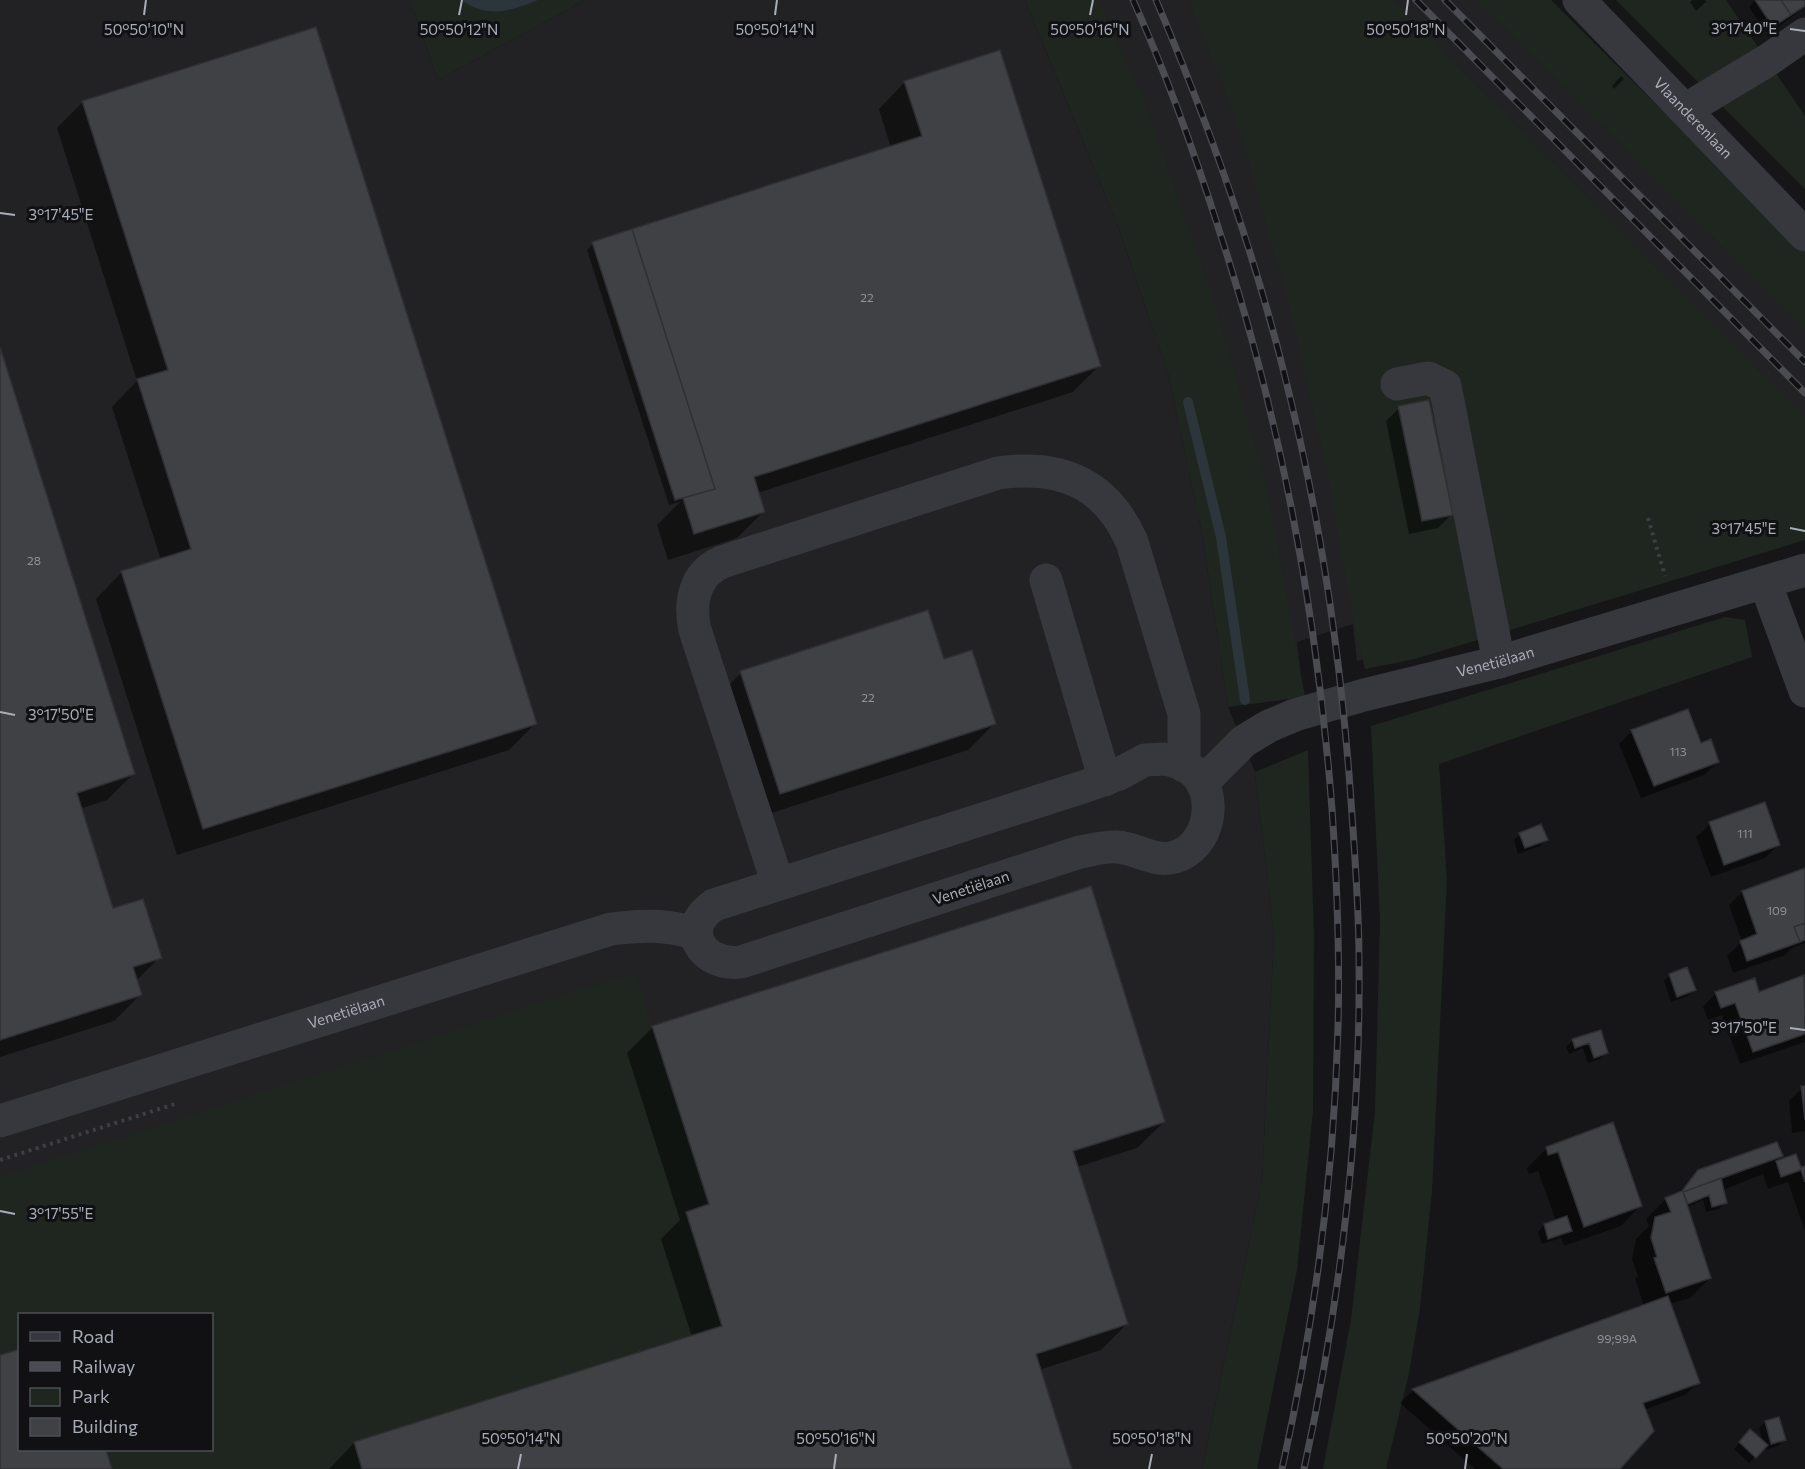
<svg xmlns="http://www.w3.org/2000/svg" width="1805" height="1469" viewBox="0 0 1805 1469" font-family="Commissioner,sans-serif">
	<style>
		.built { fill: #222225; fill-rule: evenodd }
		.green { fill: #1e261f }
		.water { fill: #2c353c }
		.shadow { fill: #0007 }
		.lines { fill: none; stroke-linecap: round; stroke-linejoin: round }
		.stream { stroke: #2c353c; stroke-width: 10 }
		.building { fill: #404145; stroke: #303034; stroke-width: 1.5 }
		.path { stroke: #3d3f44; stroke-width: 4; stroke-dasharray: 3 4.5; stroke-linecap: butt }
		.minor { stroke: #37383d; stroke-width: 33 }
		.rail-casing { stroke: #4a4c52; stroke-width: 7 }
		.rail { stroke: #111113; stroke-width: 4.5; stroke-dasharray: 14; stroke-linecap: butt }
		.ticks { fill: none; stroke: #a8adb8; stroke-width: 2 }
		.labels { text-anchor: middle; stroke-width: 6; stroke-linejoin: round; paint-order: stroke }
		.number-label { font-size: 12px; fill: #8e929b }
		.street-label { font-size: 15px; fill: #a8adb8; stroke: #111113 }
		.ticks-label { font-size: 15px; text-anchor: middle; fill: #a8adb8; stroke: #111113; stroke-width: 6; stroke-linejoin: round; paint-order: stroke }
	</style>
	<rect width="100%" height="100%" fill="#161618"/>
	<path class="built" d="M0,0H410L438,80L585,0H1025L1118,226L1168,373L1202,533L1228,707L1255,772L1274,936L1262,1181L1202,1469H0ZM20,1314H212V1450H20Z
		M1042,0H1262L1403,650L1357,661L1353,624L1297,642L1301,676L1195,423Z
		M1284,0H1535L1805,271V470Z"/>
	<path class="green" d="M410,0H585L438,80Z
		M1025,0H1098L1144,101L1212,295L1267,488L1305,697L1228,707L1202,533L1168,373L1118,226Z
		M1189,0H1392L1805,417V540L1415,659L1365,669L1354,624L1326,466L1288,301L1237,122Z
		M1477,0H1551L1805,252V330Z
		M1616,0H1726L1805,116V189Z
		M1725,617L1745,620L1752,657L1439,764L1447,879L1432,1191L1420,1308L1409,1373L1386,1469H1323L1351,1320L1375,1111L1380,921L1371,726Z
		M1308,750L1314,935L1313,1111L1297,1270L1257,1469H1202L1262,1181L1274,936L1255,772Z
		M635,972L709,1204L686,1212L722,1326L354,1442L362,1469H112L106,1450H212V1314H20L19,1349L0,1355V1177Z"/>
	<path class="water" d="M461,0H538C510,11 488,19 461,0Z"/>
	<path class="shadow" d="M1693,0H1705L1706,2L1696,11L1690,2Z
		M1755,0H1805V7L1778,27L1776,26L1766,32L1749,7Z
		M1621,76L1624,79L1614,89L1612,86Z
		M905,82L1099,366L1073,392L757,493L763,512L737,538L668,560L657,525L680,502L669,505L587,250L593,244L891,148L879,109Z
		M83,102L535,724L509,750L177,855L96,599L122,572L161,560L112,407L137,381L57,128Z
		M0,352L133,774L107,800L80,809L112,910L160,957L136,981L140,995L114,1021L0,1057Z
		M1399,408L1451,515L1438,528L1409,534L1386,421Z
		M943,661L994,724L968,750L753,819L715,699L741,673Z
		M1632,731L1700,744L1718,762L1704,775L1641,798L1619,744Z
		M1710,824L1779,844L1765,858L1711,877L1696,837Z
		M1520,834L1546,839L1540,846L1518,854L1514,840Z
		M1805,872V943L1792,948L1785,955L1733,973L1727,956L1742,942L1729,905L1742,892Z
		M1670,975L1694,990L1688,996L1671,1002L1664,981Z
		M1804,977L1805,1042L1740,1064L1722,1015L1708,1020L1703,1007L1716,993H1758Z
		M653,1027L1164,1122L1137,1148L1077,1167L1127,1324L1101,1350L1039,1370L1071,1469H329L354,1443L692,1337L661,1239L680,1220L627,1053Z
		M1600,1032L1606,1052L1600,1059L1588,1063L1583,1048L1569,1054L1566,1047L1572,1041Z
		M1805,1087V1131L1792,1133L1789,1101L1802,1088Z
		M1612,1124L1640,1206L1621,1226L1564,1246L1561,1238L1542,1244L1538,1232L1544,1225L1556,1221L1538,1171L1529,1174L1527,1168L1547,1148Z
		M1781,1156L1774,1163L1795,1156L1800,1169L1805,1167V1231L1788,1182L1768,1189L1763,1174L1723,1190L1726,1202L1719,1209L1706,1212L1703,1200L1687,1207L1710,1278L1690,1298L1670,1304L1699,1382L1685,1395L1644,1410L1618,1469H1475L1400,1403L1413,1390L1644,1306L1635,1279L1638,1276L1632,1259L1636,1239L1649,1226L1646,1219L1666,1199L1676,1195L1699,1171Z
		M0,1356L20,1450H104L111,1469H0Z
		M1778,1418L1784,1440L1778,1446L1765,1450L1764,1447L1749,1463L1734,1449L1744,1438L1763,1443L1759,1428L1765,1422Z"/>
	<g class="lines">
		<path class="stream" d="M1188,402L1221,537L1245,700"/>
	</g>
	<path class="building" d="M1755,0H1781L1791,15L1773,27Z
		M1781,0H1805V6L1791,15Z
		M316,27L537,724L203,829L121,571L191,549L137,379L168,370L82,101Z
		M1000,50L1101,366L754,477L765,512L694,534L683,498L715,489L632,229L922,136L904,81Z
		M632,229L715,489L675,500L592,242Z
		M0,347L135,774L77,793L113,908L143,899L162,958L133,967L142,995L0,1040Z
		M1429,400L1453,515L1422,521L1398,406Z
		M928,610L944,659L972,650L996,724L780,794L740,671Z
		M1688,709L1701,743L1711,739L1719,762L1654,786L1631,730Z
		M1765,802L1780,845L1724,865L1709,822Z
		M1541,824L1548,840L1525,848L1519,833Z
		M1805,868V923L1794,927L1800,942L1747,961L1740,941L1757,934L1742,891Z
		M1091,886L1165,1122L1073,1151L1128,1324L1036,1354L1072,1469H362L354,1442L722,1326L686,1212L709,1204L652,1026Z
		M1805,923V940L1800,942L1794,927Z
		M1687,967L1696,990L1677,997L1669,974Z
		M1804,975L1805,1034L1753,1052L1735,1003L1721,1008L1715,992L1755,978L1759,992Z
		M1601,1030L1608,1053L1594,1058L1589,1043L1575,1048L1572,1039Z
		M1801,1086H1805V1120Z
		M1613,1122L1642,1206L1584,1227L1558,1152L1548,1155L1546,1147Z
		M1777,1142L1783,1156L1683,1192L1711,1278L1666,1293L1654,1258L1657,1257L1651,1238L1655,1217L1671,1212L1665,1198L1682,1191L1698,1170Z
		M1796,1154L1801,1167L1805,1166V1182L1801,1170L1781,1177L1776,1161Z
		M1721,1178L1727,1203L1712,1207L1709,1195L1688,1204L1683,1192Z
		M1567,1216L1572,1231L1548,1239L1544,1224Z
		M1668,1296L1700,1383L1643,1403L1654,1431L1620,1469H1503L1412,1389Z
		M20,1349V1450H106L112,1469H0V1355Z
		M1779,1417L1786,1440L1771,1444L1765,1421Z
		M1750,1429L1768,1445L1756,1458L1739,1442Z"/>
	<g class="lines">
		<path class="path" d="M1648,518L1665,576
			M0,1160L178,1103"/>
		<g class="minor">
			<path id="s1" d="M1579,0L1805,235"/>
			<path d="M1685,110L1768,60L1805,34"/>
			<path d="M1397,384L1428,378L1445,386L1499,662"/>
			<path d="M1046,580L1105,780"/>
			<path d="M1765,582L1805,691"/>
			<path d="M1166,759C1176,761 1187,765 1195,773C1219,797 1209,847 1175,857C1154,863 1137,848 1117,847C1105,846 1092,850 1080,852L741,962C703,967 678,929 714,905L1083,787L1119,774L1145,760Z"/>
			<path id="s2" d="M1202,783L1244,741L1269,726L1295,715L1364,695L1499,662L1805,570"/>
			<path d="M778,884L695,630C689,603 694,574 722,562L998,473C1061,464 1106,483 1132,542L1184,714V766"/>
			<path id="s3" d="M0,1121L611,929C641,925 667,924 696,934"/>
		</g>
		<g class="rail-casing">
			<path id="rail" d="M1133,0C1167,75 1195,154 1220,233C1281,420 1317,613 1332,809C1337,882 1340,955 1338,1028C1334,1176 1314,1325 1282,1469
				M1156,0C1209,125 1255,253 1287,385C1320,517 1340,652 1350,787C1354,845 1359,902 1359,960C1361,1130 1340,1303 1304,1469
				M1416,0L1805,393
				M1445,0L1805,362"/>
		</g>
		<use href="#rail" class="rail"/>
	</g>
	<path class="ticks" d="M144,15L146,0M459,15L462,0M775,15L777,0M1090,15L1093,0M1406,15L1408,0M1790,29L1805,31M0,213L15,215M1790,528L1805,531M0,712L15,715M1790,1028L1805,1030M0,1211L15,1214M518,1469L521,1454M834,1469L836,1454M1149,1469L1152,1454M1465,1469L1467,1454"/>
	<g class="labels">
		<g class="number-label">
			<text x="867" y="302">22</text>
			<text x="34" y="565">28</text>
			<text x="868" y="702">22</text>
			<text x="1678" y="756">113</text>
			<text x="1745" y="838">111</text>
			<text x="1777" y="915">109</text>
			<text x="1617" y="1343">99;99A</text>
		</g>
		<g class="street-label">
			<text dy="5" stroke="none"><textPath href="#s1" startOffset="164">Vlaanderenlaan</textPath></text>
			<text dy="5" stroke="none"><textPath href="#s2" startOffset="324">Venetiëlaan</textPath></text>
			<text transform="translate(971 888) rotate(-18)" y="5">Venetiëlaan</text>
			<text dy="5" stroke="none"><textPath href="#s3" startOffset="363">Venetiëlaan</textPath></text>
		</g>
	</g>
	<g class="ticks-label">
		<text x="1744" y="34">3°17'40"E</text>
		<text x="459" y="35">50°50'12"N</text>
		<text x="775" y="35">50°50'14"N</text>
		<text x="1090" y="35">50°50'16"N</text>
		<text x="1406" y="35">50°50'18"N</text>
		<text x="144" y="35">50°50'10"N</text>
		<text x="61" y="220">3°17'45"E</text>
		<text x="1744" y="534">3°17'45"E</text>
		<text x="61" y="720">3°17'50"E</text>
		<text x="1744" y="1033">3°17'50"E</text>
		<text x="61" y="1219">3°17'55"E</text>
		<text x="521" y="1444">50°50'14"N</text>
		<text x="836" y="1444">50°50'16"N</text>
		<text x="1152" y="1444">50°50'18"N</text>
		<text x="1467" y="1444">50°50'20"N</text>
	</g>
	<rect x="18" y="1313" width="195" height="138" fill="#111113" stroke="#4d4f55" stroke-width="1.5"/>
	<rect x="30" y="1332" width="30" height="9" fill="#37383d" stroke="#4d4f55" stroke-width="1.5"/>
	<text x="72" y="1343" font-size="18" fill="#a8adb8">Road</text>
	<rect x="30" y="1362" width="30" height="9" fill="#4a4c52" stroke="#4d4f55" stroke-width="1.5"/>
	<text x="72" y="1373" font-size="18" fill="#a8adb8">Railway</text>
	<rect x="30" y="1388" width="30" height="18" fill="#1e261f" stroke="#4d4f55" stroke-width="1.5"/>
	<text x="72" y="1403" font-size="18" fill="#a8adb8">Park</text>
	<rect x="30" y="1418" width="30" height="18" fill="#404145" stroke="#4d4f55" stroke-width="1.5"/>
	<text x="72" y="1433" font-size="18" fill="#a8adb8">Building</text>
</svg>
